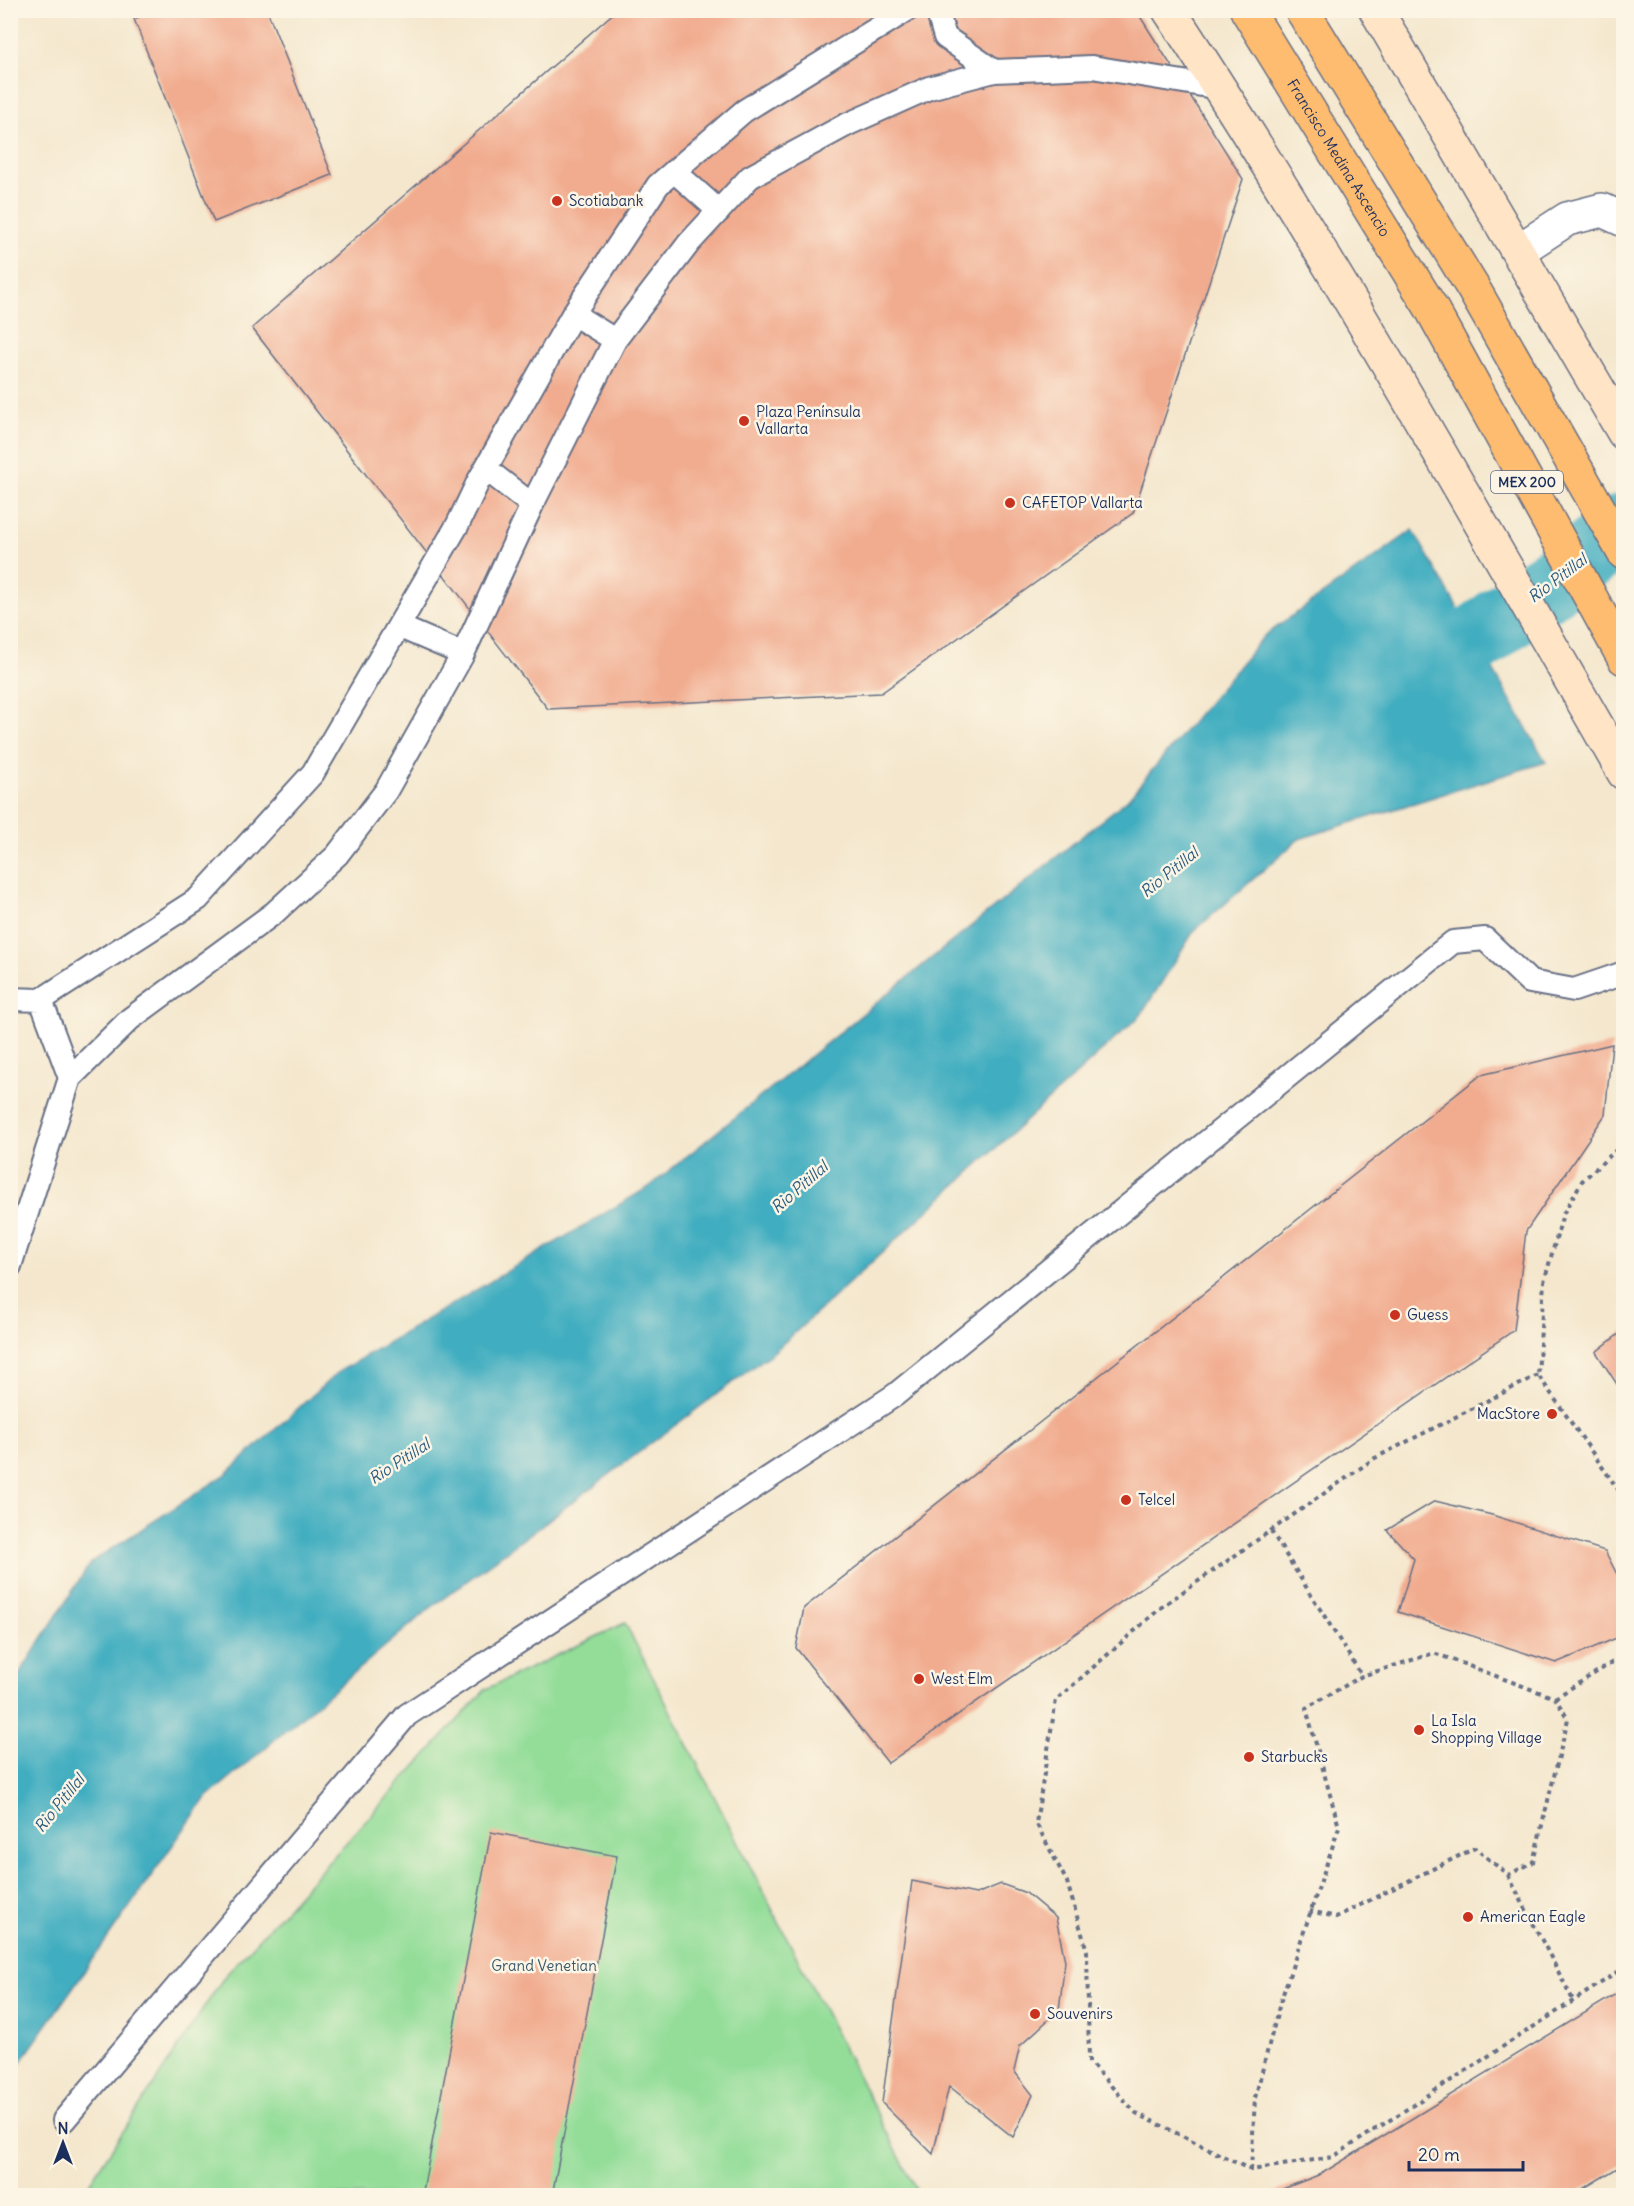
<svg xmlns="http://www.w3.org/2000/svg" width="1634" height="2206" viewBox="0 0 1634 2206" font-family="Delius,sans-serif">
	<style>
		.green { fill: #93dd98; stroke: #57867b; stroke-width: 1.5 }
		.water { fill: #41adc0; stroke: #2e6e8f; stroke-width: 1.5 }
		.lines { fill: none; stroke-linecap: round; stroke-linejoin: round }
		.river { stroke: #41adc0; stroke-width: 69 }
		.building { fill: #f1ac8f }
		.service-casing { stroke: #676f85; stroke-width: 26 }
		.minor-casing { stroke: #676f85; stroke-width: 36 }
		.secondary-casing { stroke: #676f85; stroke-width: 36 }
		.trunk-casing { stroke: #676f85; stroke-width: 36 }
		.path { stroke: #676f85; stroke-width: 4; stroke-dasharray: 4.5 4.5; stroke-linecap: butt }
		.service { stroke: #fff; stroke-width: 22 }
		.minor { stroke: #fff; stroke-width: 33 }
		.secondary { stroke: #ffe4c6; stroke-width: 33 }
		.trunk { stroke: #febc70; stroke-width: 33 }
		.poi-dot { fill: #c8321e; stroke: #fcf5e5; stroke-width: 2 }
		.labels { text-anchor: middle; stroke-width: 5; stroke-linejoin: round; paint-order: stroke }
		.shield { fill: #fcf5e5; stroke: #5e6a86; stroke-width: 1.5 }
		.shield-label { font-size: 14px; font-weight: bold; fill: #1b2f5e }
		.street-label { font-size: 15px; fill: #1b2f5e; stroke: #fcf5e5 }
		.poi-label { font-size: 15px; fill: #1b2f5e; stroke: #fcf5e5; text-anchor: start }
		.park-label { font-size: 15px; fill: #395a6c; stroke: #fcf5e5 }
		.water-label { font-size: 16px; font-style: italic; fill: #285b80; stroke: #fcf5e5 }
	</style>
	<rect width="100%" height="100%" fill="#fcf5e5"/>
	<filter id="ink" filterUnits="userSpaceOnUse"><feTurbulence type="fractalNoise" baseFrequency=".0167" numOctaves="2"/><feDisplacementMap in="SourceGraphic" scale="12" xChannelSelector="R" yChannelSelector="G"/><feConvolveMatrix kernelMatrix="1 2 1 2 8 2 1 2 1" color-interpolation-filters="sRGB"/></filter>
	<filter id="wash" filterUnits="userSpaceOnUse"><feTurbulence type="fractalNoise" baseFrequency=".008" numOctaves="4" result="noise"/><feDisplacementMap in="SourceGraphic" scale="24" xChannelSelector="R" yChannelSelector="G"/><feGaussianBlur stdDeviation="1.35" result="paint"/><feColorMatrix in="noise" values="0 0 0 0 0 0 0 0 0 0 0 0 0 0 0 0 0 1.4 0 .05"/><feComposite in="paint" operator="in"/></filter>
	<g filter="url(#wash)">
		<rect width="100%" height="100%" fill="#f4e7cd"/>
		<path class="green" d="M625,1623L919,2195L81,2196L224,1977L486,1689Z"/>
		<path class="water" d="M1413,530L1546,762L1299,839L1194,931L1141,1015L776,1350L428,1610L205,1799L11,2076V1687L91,1562L225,1475L338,1372L649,1187L1128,799L1264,636Z"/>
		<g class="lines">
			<path class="river" d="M1400,696L1624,528"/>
		</g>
		<g id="blocks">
			<path class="building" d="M156,10H267L332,175L214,222L134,19Z
				M617,10H1136L1243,179L1133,513L881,693L548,709L252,328Z
				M1612,1044L1605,1115L1526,1231L1514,1330L888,1763L796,1648L804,1608L1481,1075Z
				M1624,1330V1395L1596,1352Z
				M1435,1501L1492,1515L1605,1551L1624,1588V1635L1556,1663L1398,1612L1414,1559L1387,1530Z
				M491,1832L617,1856L552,2196H422Z
				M912,1881L976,1894L1001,1884L1026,1893L1056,1918L1065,1961L1059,2010L1020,2046L1014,2071L1033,2095L1013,2137L949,2086L933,2154L882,2103Z
				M1624,1989V2164L1571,2196H1265L1321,2174Z"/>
		</g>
	</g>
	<g filter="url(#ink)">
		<use href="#blocks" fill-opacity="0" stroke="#676f85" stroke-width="1.5"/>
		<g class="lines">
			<g class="service-casing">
				<path id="service" d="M937,10L945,37L994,71
					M674,171L719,211
					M573,314L615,340
					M486,469L532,505
					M400,627L463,654
					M10,999L41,1000L198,899L313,773L458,524L478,482L573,314L658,185L744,111L907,10
					M41,1000L70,1078
					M10,1266L70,1078L130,1019L274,913L337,855L386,791L463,654L532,505L615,340L689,243L750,177L846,125L929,88L994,71L1092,67L1220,88
					M64,2120L407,1715L895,1395L1453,942L1485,939L1530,982L1574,990L1624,973"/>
			</g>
			<g class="minor-casing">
				<path id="minor" d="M1518,251L1567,219L1602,210L1624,220"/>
			</g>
			<g class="secondary-casing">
				<path id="secondary" d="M1169,10C1332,258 1476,516 1624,773
					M1376,10L1624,433"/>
			</g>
			<g class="trunk-casing">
				<g id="trunk">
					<path id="s1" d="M1247,10L1430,306L1624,658"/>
					<path d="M1302,10L1473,288L1624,553"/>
				</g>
			</g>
			<path class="path" d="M1624,1143L1582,1181L1563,1214L1544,1282L1538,1375L1624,1498
				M1538,1375L1375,1458L1164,1605L1056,1700L1036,1823L1067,1882L1087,1951L1089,2062L1136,2113L1251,2170L1333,2157L1624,1968
				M1271,1531L1362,1676
				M1555,1698L1624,1655
				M1508,1875L1573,2000
				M1251,2170L1255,2098L1280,2003L1339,1827L1306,1708L1362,1676L1434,1653L1555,1698L1568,1719L1533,1862L1508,1875L1475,1848L1336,1917L1310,1911"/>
			<use href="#service" class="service"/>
			<use href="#minor" class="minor"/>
			<use href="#secondary" class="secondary"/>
			<use href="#trunk" class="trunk"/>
		</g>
	</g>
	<g class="poi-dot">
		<circle cx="557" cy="201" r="6"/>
		<circle cx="744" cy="421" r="6"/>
		<circle cx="1010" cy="503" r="6"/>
		<circle cx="1395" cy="1315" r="6"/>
		<circle cx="1552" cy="1414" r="6"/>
		<circle cx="1126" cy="1500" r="6"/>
		<circle cx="919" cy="1679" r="6"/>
		<circle cx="1419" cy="1730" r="6"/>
		<circle cx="1249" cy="1757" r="6"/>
		<circle cx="1468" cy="1917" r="6"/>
		<circle cx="1035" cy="2014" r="6"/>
	</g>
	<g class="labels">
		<rect class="shield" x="1491" y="471" width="72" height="22" rx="4.5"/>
		<g class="shield-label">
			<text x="1527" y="487">MEX 200</text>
		</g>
		<g class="street-label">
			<text dy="5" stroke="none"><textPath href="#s1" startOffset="174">Francisco Medina Ascencio</textPath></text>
		</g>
		<g class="poi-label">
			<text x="569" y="206">Scotiabank</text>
			<text x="756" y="417">Plaza Península<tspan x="756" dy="17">Vallarta</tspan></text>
			<text x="1022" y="508">CAFETOP Vallarta</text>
			<text x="1407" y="1320">Guess</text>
			<text x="1540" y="1419" text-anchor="end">MacStore</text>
			<text x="1138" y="1505">Telcel</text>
			<text x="931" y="1684">West Elm</text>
			<text x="1431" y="1726">La Isla<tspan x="1431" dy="17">Shopping Village</tspan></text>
			<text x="1261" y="1762">Starbucks</text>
			<text x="1480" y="1922">American Eagle</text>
			<text x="1047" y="2019">Souvenirs</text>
		</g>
		<g class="park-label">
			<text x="544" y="1971">Grand Venetian</text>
		</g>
		<g class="water-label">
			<text transform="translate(1557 578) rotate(-37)" y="6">Rio Pitillal</text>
			<text transform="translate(1169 872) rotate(-39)" y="6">Rio Pitillal</text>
			<text transform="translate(799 1187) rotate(-41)" y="6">Rio Pitillal</text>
			<text transform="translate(399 1461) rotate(-33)" y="6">Rio Pitillal</text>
			<text transform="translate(59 1803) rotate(-51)" y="6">Rio Pitillal</text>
		</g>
	</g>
	<rect width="1634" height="2206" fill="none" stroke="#fcf5e5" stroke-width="36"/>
	<g transform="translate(63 2143)" stroke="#fcf5e5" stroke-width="4.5" paint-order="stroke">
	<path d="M0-4.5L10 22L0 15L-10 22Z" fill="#1b2f5e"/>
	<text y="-9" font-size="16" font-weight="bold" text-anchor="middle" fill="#1b2f5e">N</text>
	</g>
	<path d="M1409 2161v9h114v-9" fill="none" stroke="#1b2f5e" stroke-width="3"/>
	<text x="1418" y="2161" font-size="18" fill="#1b2f5e" stroke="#fcf5e5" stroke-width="4.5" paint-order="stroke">20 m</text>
</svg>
